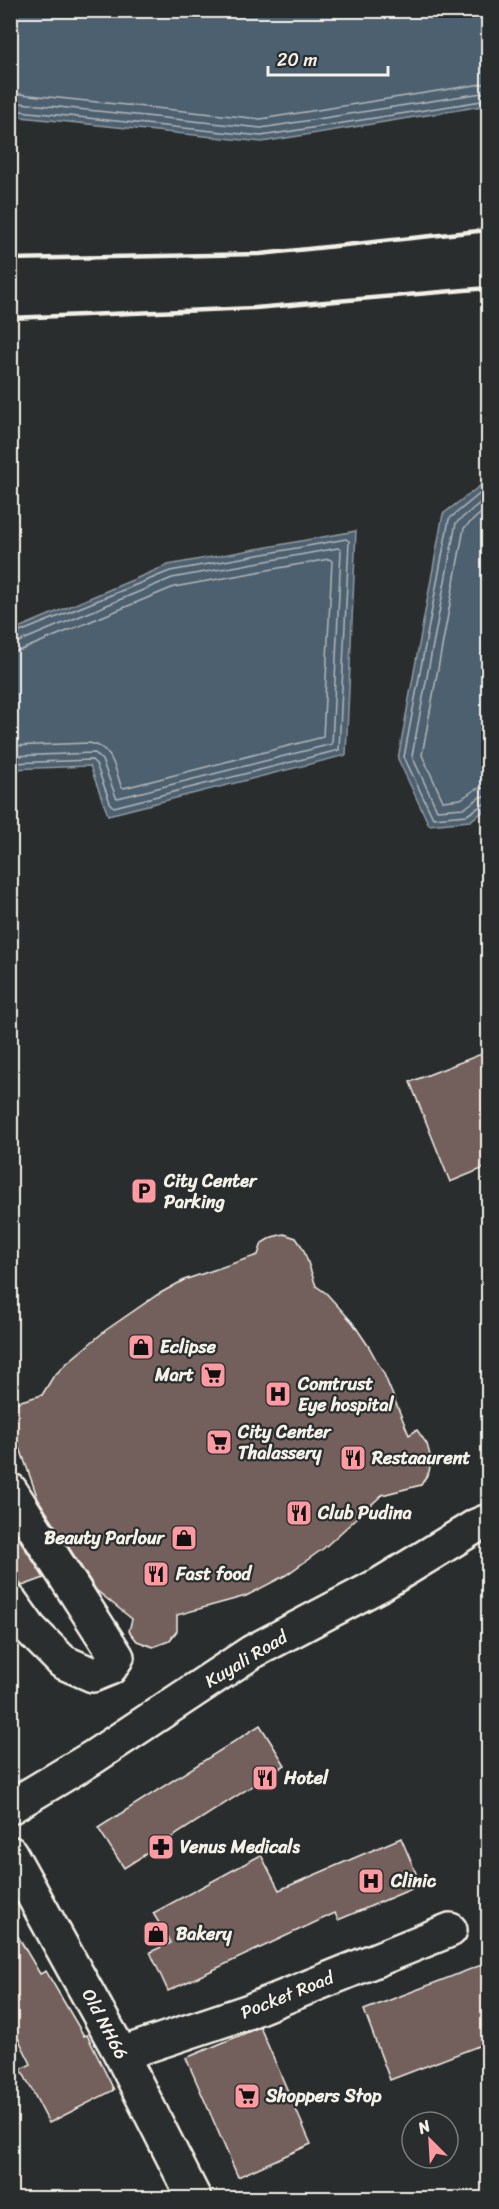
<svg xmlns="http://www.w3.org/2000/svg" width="499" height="2209" viewBox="0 0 499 2209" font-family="Sriracha,sans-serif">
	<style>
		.water { fill: #4e6070; stroke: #909aa0; stroke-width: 1.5 }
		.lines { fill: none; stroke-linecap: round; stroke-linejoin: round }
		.shore { stroke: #b2b7b8; stroke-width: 1.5 }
		.building { fill: #73605d; stroke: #f4f1e8; stroke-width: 1.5 }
		.minor-casing { stroke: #f4f1e8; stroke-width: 38 }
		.major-casing { stroke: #f4f1e8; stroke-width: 38 }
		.minor { stroke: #2a2d2e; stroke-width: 33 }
		.major { stroke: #2a2d2e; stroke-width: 33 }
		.rail { stroke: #f4f1e8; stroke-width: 4.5 }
		.labels { text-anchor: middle; stroke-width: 4.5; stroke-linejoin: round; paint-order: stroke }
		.poi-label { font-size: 18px; font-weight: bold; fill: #f4f1e8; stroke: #2a2d2e; text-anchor: start }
		.street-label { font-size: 18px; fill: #f4f1e8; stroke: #2a2d2e }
	</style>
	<rect width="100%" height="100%" fill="#2a2d2e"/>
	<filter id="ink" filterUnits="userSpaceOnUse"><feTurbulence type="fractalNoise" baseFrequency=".0167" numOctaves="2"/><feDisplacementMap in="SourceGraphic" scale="12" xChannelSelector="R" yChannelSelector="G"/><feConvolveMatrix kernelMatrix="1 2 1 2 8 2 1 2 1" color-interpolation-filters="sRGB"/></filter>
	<g filter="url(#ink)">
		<path class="water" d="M11,10L488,11V105L262,142L11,116Z
			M488,481V808L470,821L429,825L398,759L443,514L484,483Z
			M356,531L346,755L108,815L90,766L11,769V631L168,565Z"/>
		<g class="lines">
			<path class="shore" d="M10,93L261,119L488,83
				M10,102L261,128L488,92
				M10,110L261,136L488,100
				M488,487L449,519L404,757L433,818L467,815L484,804L488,803
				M488,496L456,523L412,756L437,810L465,808L480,797L488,796
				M488,507L464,528L422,755L443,801L461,799L476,789L488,787
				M10,636L170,571L346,539L349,541L339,750L114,807L111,805L96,764L92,760L10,763
				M10,643L18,642L172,578L338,548L341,550L332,744L118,798L116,797L102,760L95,753L10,756
				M10,652L21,650L174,587L329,559L332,561L323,737L124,788L121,786C115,768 112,746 89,743L10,746"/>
		</g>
		<path class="building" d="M489,1051V1166L450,1182L410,1082Z
			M284,1234L296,1238L303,1248L316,1286L326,1293L353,1323L369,1347L384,1374L409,1435L417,1430L427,1444L431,1459L429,1472L421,1485L382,1495L324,1548L286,1575L246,1596L177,1615V1631L169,1641L153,1647L137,1641L129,1631L132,1619L96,1590L38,1499L21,1451L10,1440V1404L42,1395L53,1377L68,1362L106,1330L157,1295L184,1280L258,1255L262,1243L272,1237Z
			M10,1527L11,1526L44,1578L22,1586L10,1565Z
			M260,1725L285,1765L124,1868L98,1828Z
			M401,1838L421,1885L338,1920L335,1913L168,1991L150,1952L171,1943L153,1913L261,1855L279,1890Z
			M10,1923L40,1974L46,1971L84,2036L87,2035L114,2090L49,2123L21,2069L31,2064L10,2022Z
			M489,1962V2042L390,2080L364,2010Z
			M260,2027L311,2144L238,2177L186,2058Z"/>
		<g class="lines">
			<g class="minor-casing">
				<path id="minor" d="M10,1490L117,1657L110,1668L93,1675L63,1662L30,1629L10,1601
					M121,2054L247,2012L450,1930"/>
			</g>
			<g class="major-casing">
				<path id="major" d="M10,1807L92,1758L252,1652L381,1584L476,1526L488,1521
					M10,1853L121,2054L194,2198"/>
			</g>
			<use href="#minor" class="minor"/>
			<use href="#major" class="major"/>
			<path class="rail" d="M10,259L260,254L488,230
				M10,318L255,308L488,288"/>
		</g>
	</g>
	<defs>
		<g id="parking-square" transform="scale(1.35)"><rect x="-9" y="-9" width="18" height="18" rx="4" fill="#ff9aa2" stroke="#2a2d2e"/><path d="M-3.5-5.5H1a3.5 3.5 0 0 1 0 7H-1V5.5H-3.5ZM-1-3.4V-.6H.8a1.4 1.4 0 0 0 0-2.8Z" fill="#111"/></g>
		<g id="shop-square" transform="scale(1.35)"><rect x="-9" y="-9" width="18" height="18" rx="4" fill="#ff9aa2" stroke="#2a2d2e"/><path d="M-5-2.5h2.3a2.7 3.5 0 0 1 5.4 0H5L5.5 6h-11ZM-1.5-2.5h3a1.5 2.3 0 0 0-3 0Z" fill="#111"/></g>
		<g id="supermarket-square" transform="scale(1.35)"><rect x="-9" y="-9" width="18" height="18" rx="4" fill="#ff9aa2" stroke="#2a2d2e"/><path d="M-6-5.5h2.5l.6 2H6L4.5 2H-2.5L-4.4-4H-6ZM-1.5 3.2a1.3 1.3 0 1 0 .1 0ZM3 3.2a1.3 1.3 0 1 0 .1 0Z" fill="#111"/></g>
		<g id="hospital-square" transform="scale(1.35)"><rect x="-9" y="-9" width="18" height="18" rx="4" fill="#ff9aa2" stroke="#2a2d2e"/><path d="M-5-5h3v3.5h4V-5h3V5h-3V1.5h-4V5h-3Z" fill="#111"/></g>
		<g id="restaurant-square" transform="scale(1.35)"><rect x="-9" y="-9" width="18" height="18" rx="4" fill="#ff9aa2" stroke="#2a2d2e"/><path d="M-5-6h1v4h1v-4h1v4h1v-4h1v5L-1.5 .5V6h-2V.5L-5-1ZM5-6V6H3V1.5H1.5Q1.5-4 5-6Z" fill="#111"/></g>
		<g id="pharmacy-square" transform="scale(1.35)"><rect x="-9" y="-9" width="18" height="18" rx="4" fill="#ff9aa2" stroke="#2a2d2e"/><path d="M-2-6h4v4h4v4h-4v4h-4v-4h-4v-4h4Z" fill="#111"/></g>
	</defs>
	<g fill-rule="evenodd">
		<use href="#parking-square" x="144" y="1191"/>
		<use href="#shop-square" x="141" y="1347"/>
		<use href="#supermarket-square" x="213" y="1375"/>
		<use href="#hospital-square" x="278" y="1394"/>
		<use href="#supermarket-square" x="219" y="1442"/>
		<use href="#restaurant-square" x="353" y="1458"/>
		<use href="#restaurant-square" x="299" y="1513"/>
		<use href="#shop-square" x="184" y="1538"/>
		<use href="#restaurant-square" x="156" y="1574"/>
		<use href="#restaurant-square" x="265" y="1778"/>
		<use href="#pharmacy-square" x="161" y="1847"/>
		<use href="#hospital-square" x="371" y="1881"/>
		<use href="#shop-square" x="156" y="1934"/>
		<use href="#supermarket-square" x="247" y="2096"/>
	</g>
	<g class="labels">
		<g class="poi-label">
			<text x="164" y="1187">City Center<tspan x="164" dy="21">Parking</tspan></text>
			<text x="160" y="1353">Eclipse</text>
			<text x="194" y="1381" text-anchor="end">Mart</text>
			<text x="298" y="1390">Comtrust<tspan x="298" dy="21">Eye hospital</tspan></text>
			<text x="238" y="1438">City Center<tspan x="238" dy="21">Thalassery</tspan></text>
			<text x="372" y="1464">Restaaurent</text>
			<text x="318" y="1519">Club Pudina</text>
			<text x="164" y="1544" text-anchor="end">Beauty Parlour</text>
			<text x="176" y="1580">Fast food</text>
			<text x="284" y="1784">Hotel</text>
			<text x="180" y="1853">Venus Medicals</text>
			<text x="391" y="1887">Clinic</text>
			<text x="176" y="1940">Bakery</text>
			<text x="266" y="2102">Shoppers Stop</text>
		</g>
		<g class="street-label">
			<text transform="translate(246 1659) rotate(-31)" y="6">Kuyali Road</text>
			<text transform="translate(287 1995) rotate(-22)" y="6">Pocket Road</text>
			<text transform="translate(105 2024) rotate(62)" y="6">Old NH66</text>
		</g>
	</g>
	<rect width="499" height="2209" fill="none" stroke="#2a2d2e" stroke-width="36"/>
	<rect x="18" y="18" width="463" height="2173" fill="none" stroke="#f4f1e8" stroke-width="2" filter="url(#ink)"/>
	<g transform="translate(430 2140) rotate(336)"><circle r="28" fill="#2a2d2e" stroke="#7b7b78" stroke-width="1.5"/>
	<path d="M0-4.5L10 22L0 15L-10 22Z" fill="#ff9aa2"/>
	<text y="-9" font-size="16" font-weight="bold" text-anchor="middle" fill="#f4f1e8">N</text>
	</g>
	<path d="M268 66v9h120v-9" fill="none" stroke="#f4f1e8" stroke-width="3"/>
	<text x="277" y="66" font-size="18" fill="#f4f1e8" stroke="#2a2d2e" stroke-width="4.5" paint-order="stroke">20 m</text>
</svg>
